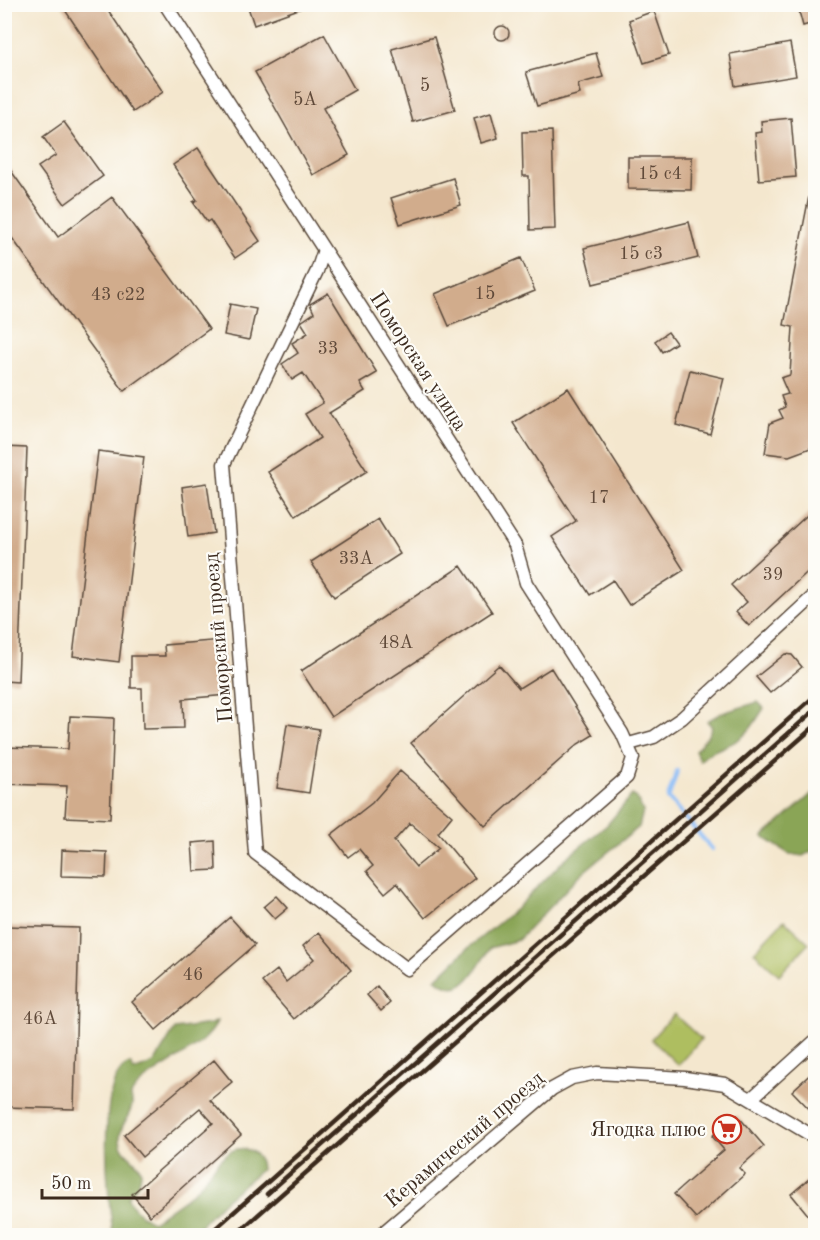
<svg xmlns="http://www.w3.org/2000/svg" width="820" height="1240" viewBox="0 0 820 1240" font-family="'Old Standard TT',serif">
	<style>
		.green { fill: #aebe61; stroke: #747440; stroke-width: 1.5 }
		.forest { fill: #8aa557; stroke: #62683a; stroke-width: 1.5 }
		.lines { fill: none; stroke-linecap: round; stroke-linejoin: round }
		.stream { stroke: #89bbf6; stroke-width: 4.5 }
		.building { fill: #d1ac8c; fill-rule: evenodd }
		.street-casing { stroke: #574638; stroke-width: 15 }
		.street { stroke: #fff; stroke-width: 12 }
		.rail { stroke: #3b2a1e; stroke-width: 4.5 }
		.labels { text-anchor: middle; stroke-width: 4.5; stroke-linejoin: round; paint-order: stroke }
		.number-label { font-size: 18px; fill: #604a3a }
		.street-label { font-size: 21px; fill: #3b2a1e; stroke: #fdfcf7 }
		.poi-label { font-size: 21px; fill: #3b2a1e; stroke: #fdfcf7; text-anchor: end }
	</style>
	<rect width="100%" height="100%" fill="#fdfcf7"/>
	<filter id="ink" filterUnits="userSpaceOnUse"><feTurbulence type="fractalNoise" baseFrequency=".0167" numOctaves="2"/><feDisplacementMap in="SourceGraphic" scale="12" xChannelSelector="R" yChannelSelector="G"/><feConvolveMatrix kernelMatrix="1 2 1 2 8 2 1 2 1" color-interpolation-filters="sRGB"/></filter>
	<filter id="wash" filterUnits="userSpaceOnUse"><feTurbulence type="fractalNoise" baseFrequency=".008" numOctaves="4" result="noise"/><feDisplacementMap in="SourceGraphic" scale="24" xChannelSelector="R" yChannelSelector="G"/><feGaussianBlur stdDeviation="1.35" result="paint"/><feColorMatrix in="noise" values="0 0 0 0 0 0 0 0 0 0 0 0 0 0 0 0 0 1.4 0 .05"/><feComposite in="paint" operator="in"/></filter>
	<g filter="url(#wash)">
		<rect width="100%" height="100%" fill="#f4e7ce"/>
		<path class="green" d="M784,920L809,943L779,975L754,952Z
			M674,1014L701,1039L678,1065L651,1039Z"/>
		<path class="forest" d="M758,702L764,708C757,719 750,732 739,739C727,748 710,749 700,761L695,751L707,737L712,727L707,721L722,713Z
			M815,791V849L803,856L789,854L763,837Z
			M632,795L637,798L643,811L639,827L581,874L518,940L490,948C478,965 464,1003 436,979L467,949L517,908L565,859L607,825Z
			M217,1021C209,1050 138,1073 131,1096C131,1099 133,1102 132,1105C130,1118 119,1125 120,1140C121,1162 161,1161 128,1197C130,1206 144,1219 153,1222C166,1211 182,1202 194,1191C210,1177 225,1139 251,1151C259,1155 261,1162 261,1170L223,1202L196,1230L187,1235H113C109,1204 94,1075 130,1064L134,1071L154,1063L175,1029L211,1024Z"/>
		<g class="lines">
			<path class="stream" d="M677,771L668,798L712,849"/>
		</g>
		<g id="blocks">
			<path class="building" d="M61,4H104L163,92L133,112Z
				M247,4H306L307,6L254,25Z
				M797,4H816V22L803,26Z
				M654,11L669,55L644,63L629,20Z
				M495 33a7 7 0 1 1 14 0a7 7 0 1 1-14 0Z
				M324,34L355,90L323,108L349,155L313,175L255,72Z
				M434,37L455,110L413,122L392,49Z
				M790,43L796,76L735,86L730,54Z
				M596,53L603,77L578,84L580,94L537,106L526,72Z
				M491,113L498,138L481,143L474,118Z
				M791,118L796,177L759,180L755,133L762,132L761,121Z
				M64,122L103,176L65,204L38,167L56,155L43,137Z
				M552,131L555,229L530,230L529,176H523L522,132Z
				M198,148L260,241L235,258L210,220L207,222L193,202L197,200L173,165Z
				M628,157H692L691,190L628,189Z
				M4,161L58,237L112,197L209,329L124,391L4,227Z
				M453,178L461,205L400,224L391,198Z
				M810,191L816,192V446L789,456L765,453L770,423L783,418L779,410L785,407L781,396L788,394L781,378L790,375L793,327L784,325Z
				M689,222L698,258L593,284L584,248Z
				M521,258L535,291L449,326L435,294Z
				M328,293L377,373L360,383L365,391L329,413L367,471L296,516L268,472L320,438L305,414L323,403L303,373L292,380L282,364L298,353L292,343L308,333L301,322L314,313L310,304Z
				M230,304L256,309L249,340L224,335Z
				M668,332L676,343L662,352L655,341Z
				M690,370L724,378L710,434L676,425Z
				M568,388L684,570L629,605L613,580L590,595L552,537L576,521L513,423Z
				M4,447L27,448L18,682L4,681Z
				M98,451L144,457L119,662L73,656Z
				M207,483L214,533L188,537L182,487Z
				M816,507V564L749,626L736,612L747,602L731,585Z
				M378,519L400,554L334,597L311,562Z
				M461,566L492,612L331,717L301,671Z
				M223,640L227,695L183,699L184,728L143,729L142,688H131V656H165L164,645Z
				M785,654L792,655L802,667L770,693L756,677Z
				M499,665L519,688L551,668L593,735L578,744L485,826L411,743Z
				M70,716L114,718L110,819L65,817L67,786L4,784V747L68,749Z
				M287,724L319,729L309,793L277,788Z
				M400,771L452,816L438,833L475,878L425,918L397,883L385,893L367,871L373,866L359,849L348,857L331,835L372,803ZM410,823L439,848L416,867L394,841Z
				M215,841L216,870L194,871L192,843Z
				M62,850L107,852L106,877L61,876Z
				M277,896L288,908L275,919L264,907Z
				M230,917L255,945L156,1030L132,1002Z
				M4,926L79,928L74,1109L4,1107Z
				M319,932L351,970L294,1019L262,982L277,970L286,982L314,959L303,946Z
				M377,986L390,1003L381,1011L367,995Z
				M214,1060L232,1082L210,1100L241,1135L150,1216L132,1194L213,1123L200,1108L142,1157L124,1135Z
				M816,1069V1116L792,1091Z
				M737,1115L764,1146L739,1168L745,1174L696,1218L674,1194L724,1150L712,1136Z
				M816,1173V1211L809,1216L791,1194Z"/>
		</g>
	</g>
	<g filter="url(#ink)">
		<use href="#blocks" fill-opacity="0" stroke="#574638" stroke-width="1.5"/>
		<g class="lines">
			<g class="street-casing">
				<path id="street" d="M165,4L515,545L526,583L622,733L633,758L627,777L407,969L255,853L224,464L317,271L324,250
					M629,744L654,737L682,718L816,594
					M752,1098L816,1040
					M379,1236L552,1089L572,1078L597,1073L685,1078L725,1084L816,1138"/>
			</g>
			<use href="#street" class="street"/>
			<path class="rail" d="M267,1194L816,709
				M207,1236L816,695
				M234,1236L816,725"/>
		</g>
	</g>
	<defs>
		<g id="supermarket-ring" transform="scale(1.5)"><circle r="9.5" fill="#fdfcf7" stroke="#c8321e" stroke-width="1.5"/><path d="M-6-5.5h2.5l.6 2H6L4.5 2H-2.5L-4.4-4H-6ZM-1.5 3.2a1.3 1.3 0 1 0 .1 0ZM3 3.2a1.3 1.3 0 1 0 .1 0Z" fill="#c8321e"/></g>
	</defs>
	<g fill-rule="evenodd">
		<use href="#supermarket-ring" x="727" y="1129"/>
	</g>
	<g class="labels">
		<g class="number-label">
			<text x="425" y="91">5</text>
			<text x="305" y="105">5А</text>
			<text x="660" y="179">15 с4</text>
			<text x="641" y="259">15 с3</text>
			<text x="485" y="299">15</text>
			<text x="118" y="300">43 с22</text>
			<text x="328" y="354">33</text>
			<text x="599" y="503">17</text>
			<text x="356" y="564">33А</text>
			<text x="773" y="580">39</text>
			<text x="396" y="648">48А</text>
			<text x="193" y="980">46</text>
			<text x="40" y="1024">46А</text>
		</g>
		<g class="street-label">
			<text transform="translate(419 361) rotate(57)" y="7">Поморская улица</text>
			<text transform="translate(218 638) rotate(-95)" y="7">Поморский проезд</text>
			<text transform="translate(464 1139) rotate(-40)" y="7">Керамический проезд</text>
		</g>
		<g class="poi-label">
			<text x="706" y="1136">Ягодка плюс</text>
		</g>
	</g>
	<rect width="820" height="1240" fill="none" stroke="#fdfcf7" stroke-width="24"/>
	<path d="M42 1189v9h106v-9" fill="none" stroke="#3b2a1e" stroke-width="3"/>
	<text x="51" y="1189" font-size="18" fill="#3b2a1e" stroke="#fdfcf7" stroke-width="4.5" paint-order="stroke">50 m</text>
</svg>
